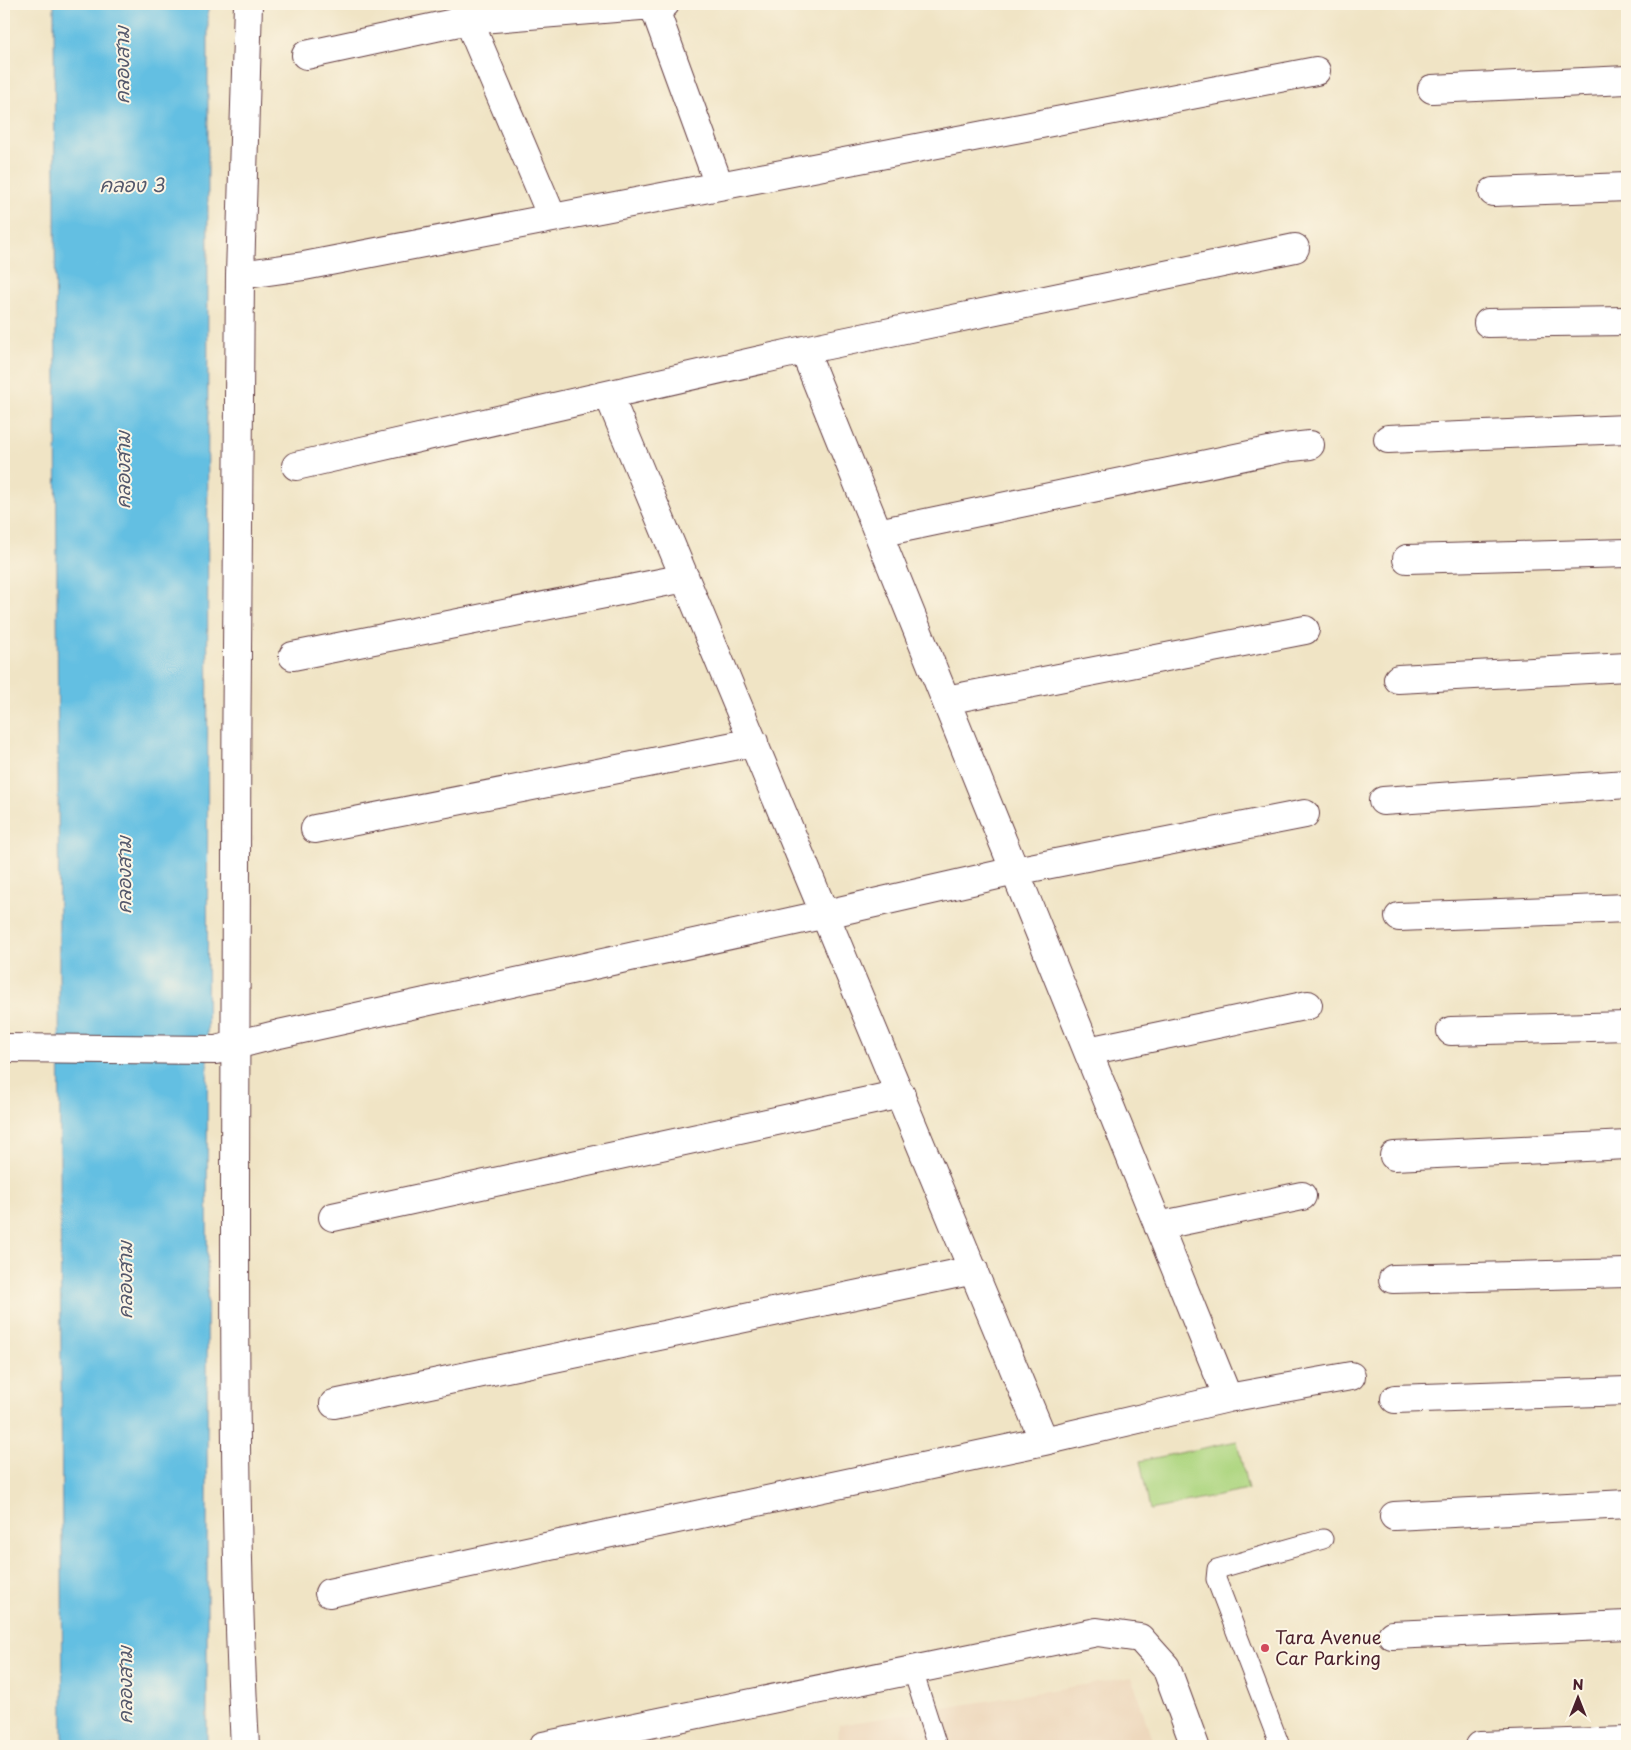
<svg xmlns="http://www.w3.org/2000/svg" width="1631" height="1750" viewBox="0 0 1631 1750" font-family="'Playpen Sans','Playpen Sans Thai',sans-serif">
	<style>
		.built { fill: #edd7bb }
		.green { fill: #add680; stroke: #7c7a56 }
		.water { fill: #64bfe2; stroke: #576f86 }
		.lines { fill: none; stroke-linecap: round; stroke-linejoin: round }
		.service-casing { stroke: #633d42; stroke-width: 21 }
		.minor-casing { stroke: #633d42; stroke-width: 30 }
		.service { stroke: #fff; stroke-width: 19 }
		.minor { stroke: #fff; stroke-width: 28 }
		.poi-dot { fill: #d1495b; stroke: #fcf5e5; stroke-width: 2 }
		.labels { text-anchor: middle; stroke-width: 4; stroke-linejoin: round; paint-order: stroke }
		.poi-label { font-size: 18px; fill: #4a1f2b; stroke: #fcf5e5; text-anchor: start }
		.water-label { font-size: 19px; font-style: italic; fill: #53576b; stroke: #fcf5e5 }
	</style>
	<rect width="100%" height="100%" fill="#fcf5e5"/>
	<filter id="ink" filterUnits="userSpaceOnUse"><feTurbulence type="fractalNoise" baseFrequency=".02" numOctaves="2"/><feDisplacementMap in="SourceGraphic" scale="10" xChannelSelector="R" yChannelSelector="G"/><feConvolveMatrix kernelMatrix="1 2 1 2 8 2 1 2 1" color-interpolation-filters="sRGB"/></filter>
	<filter id="wash" filterUnits="userSpaceOnUse"><feTurbulence type="fractalNoise" baseFrequency=".0096" numOctaves="4" result="noise"/><feDisplacementMap in="SourceGraphic" scale="20" xChannelSelector="R" yChannelSelector="G"/><feGaussianBlur stdDeviation="1.12" result="paint"/><feColorMatrix in="noise" values="0 0 0 0 0 0 0 0 0 0 0 0 0 0 0 0 0 1.4 0 .05"/><feComposite in="paint" operator="in"/></filter>
	<g filter="url(#wash)">
		<rect width="100%" height="100%" fill="#f0e4c5"/>
		<path class="built" d="M1132,1677L1154,1746H838L839,1725Z"/>
		<path class="green" d="M1237,1441L1248,1490L1150,1510L1140,1461Z"/>
		<path class="water" d="M54,4H208L207,1746H63Z"/>
	</g>
	<g filter="url(#ink)">
		<g class="lines">
			<g class="service-casing">
				<path id="service" d="M913,1671L937,1746
					M1280,1746L1216,1579L1217,1569L1323,1539"/>
			</g>
			<g class="minor-casing">
				<path id="minor" d="M653,4L719,185
					M462,5L552,217
					M306,55L468,20L665,4
					M1432,89L1627,80
					M1493,192L1627,187
					M240,275L248,4
					M1488,323L1627,321
					M804,350L1228,1398
					M609,396L1044,1441
					M1388,439L1627,429
					M296,466L804,350L1295,248
					M878,533L1283,448L1310,445
					M1407,559L1627,553
					M293,656L685,578
					M1398,679L1627,667
					M946,700L1305,630
					M1383,801L1627,784
					M315,829L754,742
					M1399,917L1627,908
					M1451,1031L1627,1026
					M4,1048L216,1050L279,1034L826,914L1015,871L1305,814
					M1088,1051L1308,1005
					M1394,1156L1627,1145
					M333,1217L901,1094
					M1158,1226L1302,1196
					M1393,1279L1627,1273
					M1395,1399L1627,1391
					M334,1404L974,1270
					M1394,1516L1627,1504
					M329,1593L1044,1441L1228,1398L1351,1376
					M1392,1635L1627,1625
					M245,1746C235,1559 235,1372 235,1185C234,882 238,578 240,275L304,266L1316,71
					M543,1746L1097,1632L1140,1638L1166,1667L1195,1746
					M1480,1746L1627,1741"/>
			</g>
			<use href="#service" class="service"/>
			<use href="#minor" class="minor"/>
		</g>
	</g>
	<circle class="poi-dot" cx="1265" cy="1648" r="5"/>
	<g class="labels">
		<g class="poi-label">
			<text x="1275" y="1644">Tara Avenue<tspan x="1275" dy="21">Car Parking</tspan></text>
		</g>
		<g class="water-label">
			<text transform="translate(122 65) rotate(-90)" y="7">คลองสาม</text>
			<text x="132" y="192">คลอง 3</text>
			<text transform="translate(123 470) rotate(-90)" y="7">คลองสาม</text>
			<text transform="translate(124 875) rotate(-90)" y="7">คลองสาม</text>
			<text transform="translate(125 1280) rotate(-90)" y="7">คลองสาม</text>
			<text transform="translate(125 1685) rotate(-90)" y="7">คลองสาม</text>
		</g>
	</g>
	<rect width="1631" height="1750" fill="none" stroke="#fcf5e5" stroke-width="20"/>
	<g transform="translate(1578 1698)" stroke="#fcf5e5" stroke-width="4" paint-order="stroke">
	<path d="M0-4L9 19L0 12L-9 19Z" fill="#4a1f2b"/>
	<text y="-8" font-size="14" font-weight="bold" text-anchor="middle" fill="#4a1f2b">N</text>
	</g>
</svg>
